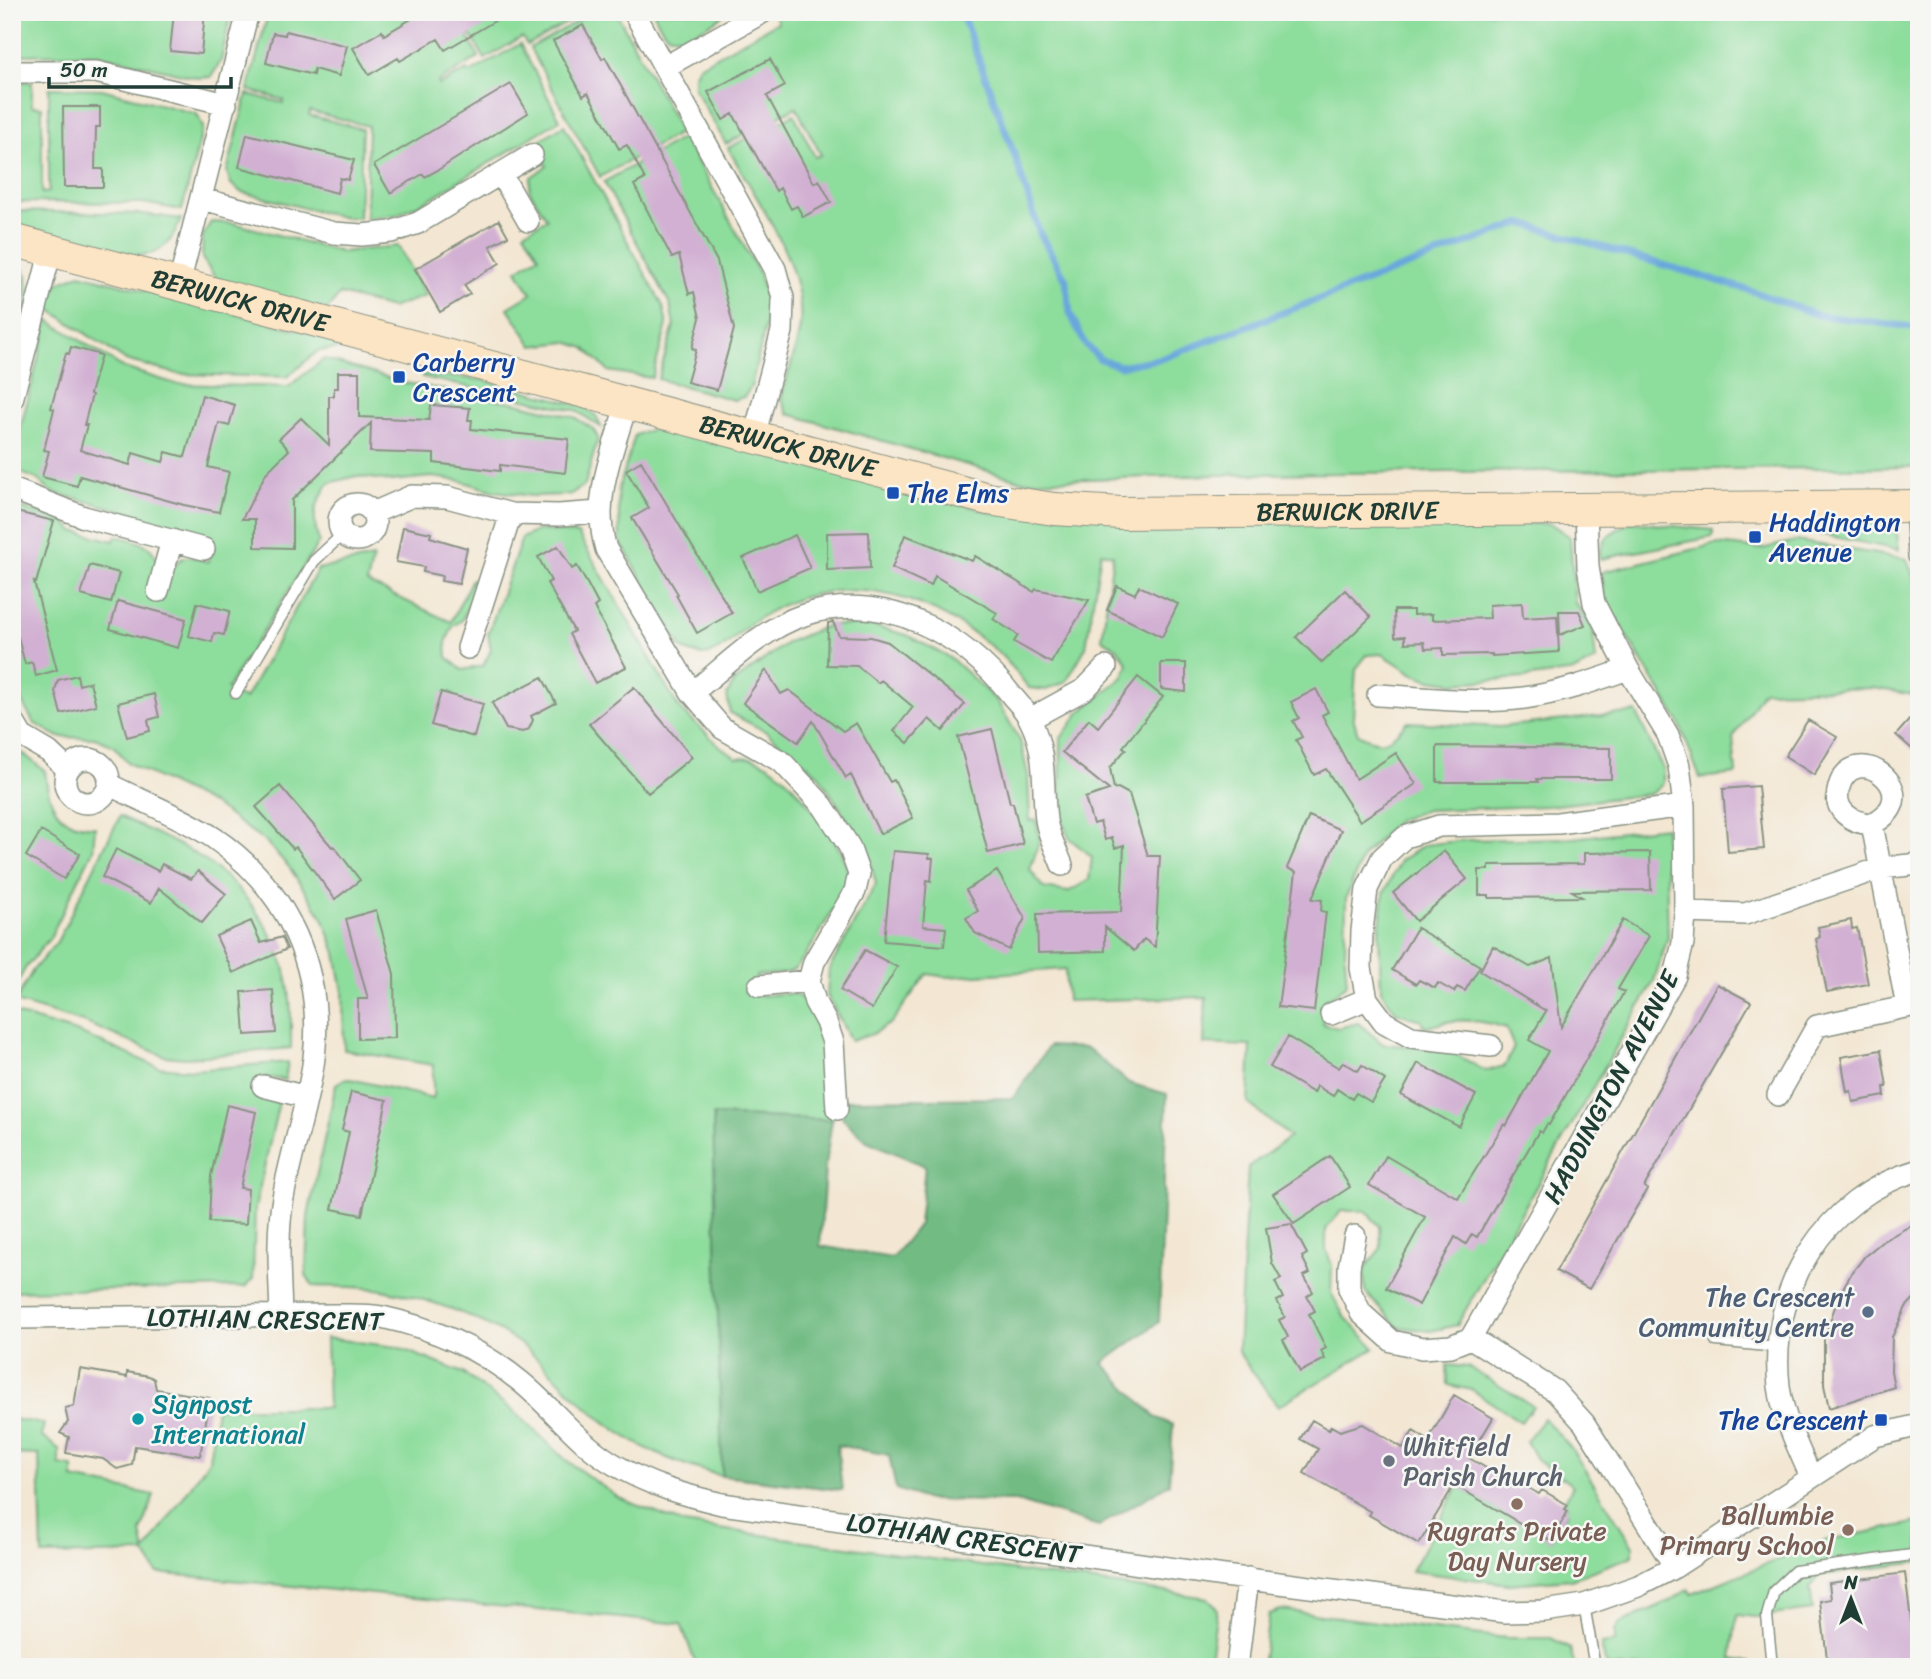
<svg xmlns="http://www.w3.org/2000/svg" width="1931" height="1679" viewBox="0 0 1931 1679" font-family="Sriracha,sans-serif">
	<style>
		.green { fill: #8ddd9c; stroke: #568d68; stroke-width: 2 }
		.forest { fill: #72bc84; stroke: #487c5c; stroke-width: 2 }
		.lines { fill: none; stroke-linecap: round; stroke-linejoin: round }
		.stream { stroke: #69a7db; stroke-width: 7 }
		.building { fill: #d2b0d3 }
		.lane-casing { stroke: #899284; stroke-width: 13 }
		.street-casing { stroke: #899284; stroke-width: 24 }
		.secondary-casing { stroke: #899284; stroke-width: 34 }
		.lane { stroke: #fff; stroke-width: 10 }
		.street { stroke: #fff; stroke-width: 21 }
		.secondary { stroke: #fce5c4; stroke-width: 32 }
		.transit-dot { fill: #1a4fb4; stroke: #f6f6f2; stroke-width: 2.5 }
		.service-dot { fill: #5c6f8a; stroke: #f6f6f2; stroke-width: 2.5 }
		.culture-dot { fill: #0f9aa8; stroke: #f6f6f2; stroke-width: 2.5 }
		.worship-dot { fill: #6b7280; stroke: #f6f6f2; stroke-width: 2.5 }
		.education-dot { fill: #8d6e63; stroke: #f6f6f2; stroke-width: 2.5 }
		.labels { text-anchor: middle; stroke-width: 5; stroke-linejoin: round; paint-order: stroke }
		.street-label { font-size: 26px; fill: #1f3d34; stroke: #f6f6f2 }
		.transit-label { font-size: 26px; fill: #164399; stroke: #f6f6f2; text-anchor: start }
		.service-label { font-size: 26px; fill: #4e5e75; stroke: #f6f6f2; text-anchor: end }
		.culture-label { font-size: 26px; fill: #0d838f; stroke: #f6f6f2; text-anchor: start }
		.worship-label { font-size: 26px; fill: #5b616d; stroke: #f6f6f2; text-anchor: start }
		.education-label { font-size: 26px; fill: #785e54; stroke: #f6f6f2; text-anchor: end }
	</style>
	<rect width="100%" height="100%" fill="#f6f6f2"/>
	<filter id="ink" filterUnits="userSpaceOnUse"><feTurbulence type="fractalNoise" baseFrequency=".0143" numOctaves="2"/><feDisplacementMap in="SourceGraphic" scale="14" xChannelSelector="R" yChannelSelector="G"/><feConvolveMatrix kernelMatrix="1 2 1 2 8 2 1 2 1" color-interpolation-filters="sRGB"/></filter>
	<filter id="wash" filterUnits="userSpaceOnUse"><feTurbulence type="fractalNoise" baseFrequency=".00686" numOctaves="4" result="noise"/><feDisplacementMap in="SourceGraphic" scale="28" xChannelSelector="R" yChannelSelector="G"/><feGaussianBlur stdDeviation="1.57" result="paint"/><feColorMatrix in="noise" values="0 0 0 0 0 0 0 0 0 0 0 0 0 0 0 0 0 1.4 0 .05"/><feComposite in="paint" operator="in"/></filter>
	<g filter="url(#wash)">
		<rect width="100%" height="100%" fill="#f3e7d3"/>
		<path class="green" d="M12,12H231L221,61L211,77L198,78L98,54L12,55Z
			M272,12H453L479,57L438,82L439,85L467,70L470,73L520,44L560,120L426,201L396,215L366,218L368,126L310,111L309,115L362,129L359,218L341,217L241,192L231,184L227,172L247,94L283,103L284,100L248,90L266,21Z
			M457,12H586L527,45L522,37L485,59Z
			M594,12H616L681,132L600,177L530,48Z
			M653,12H728C713,21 682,47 665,32C660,28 657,18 653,12Z
			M773,12H1919V467L1250,474L1023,481L788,414L781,399C787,375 797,350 800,326C806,266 756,199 728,148L794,114L815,157L821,155L796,107L726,144L694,88V76L699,66L778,22Z
			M12,82H32V106L42,107V193L49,192V88L102,89L197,114L203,127L182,210L143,203L12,202Z
			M564,125L663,306L667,325L652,378L608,371L585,348L567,342L533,346L508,308L531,294L517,270L539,256L524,232L547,219L529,190L531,177L547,166L533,144Z
			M684,137L759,273L765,297L766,323L751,387L744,397L734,400L658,379L674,326L670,304L604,182Z
			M12,211L143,214L181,219C175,234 170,245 155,252C130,264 42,233 12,225Z
			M211,222L233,223L341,252L398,246L426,296L391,308L340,294L327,310L216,279L202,258L203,235Z
			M12,254L27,275L28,301L12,361Z
			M80,274L322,336L345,348L318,351L287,377L178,374L125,360L48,308L58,283Z
			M48,320L124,368L176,384L288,387L324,359L406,383L517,403L574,417L593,429L598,438L585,485L569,495L532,496L494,491L461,481L432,477L391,481L356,476L329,483C314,506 311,515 319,542L227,689L245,699L318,569L373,558L367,583L451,622L472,579L479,581L462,620L453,626L446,642L447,657L462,670L483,666L491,650L488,634L522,538L538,530L578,534L679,708L721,747L737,758C751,755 764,761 776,770C796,784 847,850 848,874C849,886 803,964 793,970C784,976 766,974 756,976L758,996C769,996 786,991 796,995C829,1010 829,1089 832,1120L713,1115L722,1476C668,1461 633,1447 590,1410C565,1389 542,1359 516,1341C478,1316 427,1298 382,1290C360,1286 336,1287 313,1286L306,1275L308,1216L336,1084L346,1078L433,1098V1065L344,1050L343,992L336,953L323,918L289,867L266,842L214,805L128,763L114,746L95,738L59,737L34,723L12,685V508L16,507L60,518L74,531L114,541L116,536C133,541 151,541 157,560L176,565C184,551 195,558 208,562L214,541L120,516L121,510L51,492L37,479L19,472L13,457Z
			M422,374L484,380L583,406L596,416L601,427L575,410L422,377Z
			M659,427L995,513L1551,524L1570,537L1575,603L1592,625L1596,660L1575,671L1524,678L1453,683L1430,680L1412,673L1382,654L1367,655L1356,669L1353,717L1358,734C1384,748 1389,742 1407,722L1500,727L1636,712L1663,769V784L1651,794L1548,806L1426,810L1398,820L1363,856L1346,898L1345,959L1347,984L1321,1005L1323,1024L1338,1028L1358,1023L1383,1044L1449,1050L1485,1071L1505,1066L1514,1047L1506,1028C1488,1022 1464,1018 1445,1022C1435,1025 1435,1027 1423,1026L1421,1020L1397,1013L1381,991L1379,932L1384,893L1400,861L1424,845L1465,840L1573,838L1665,827L1668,937L1654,981L1457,1325L1431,1331L1398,1327L1365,1292L1364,1269L1381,1248L1380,1226L1365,1211H1341L1326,1229V1249L1332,1266L1331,1293L1344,1316L1375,1348L1278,1406L1238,1352L1248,1167L1290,1137L1248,1103L1251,1046L1204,1044L1206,997L1067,1001L1065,969L947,977L927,974L891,1023L872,1034L851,1041L827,995L829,969L876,884L868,852L818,774L765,731L730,713L727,695L734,682L788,642L829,625L873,626L907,635L952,659L997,701L1020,740L1028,775L1030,821L1036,820L1040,839L1030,870L1044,888L1068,892L1089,880L1092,857L1069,838L1060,814L1061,738L1080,712L1123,677L1128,664L1117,648L1102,639L1113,555L1101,552L1086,647L1066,682L1046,690L1029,688C1018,675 1007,659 993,648C923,591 836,567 756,620C740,630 723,654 703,655C696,655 689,651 682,649L620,541L618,491L635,435Z
			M1837,521L1881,522L1897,533L1899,550L1795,529Z
			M1632,522L1713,530V537L1600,559C1600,536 1613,531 1632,522Z
			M1796,541L1907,559L1919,592V696L1874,688L1763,691L1733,738L1736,774L1700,778L1678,720L1603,598L1602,572L1716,544L1761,549Z
			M12,745L45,771C47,791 51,815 73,823C79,826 88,826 95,827L93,850L50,938L26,967L12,992Z
			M120,816C143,828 169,839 192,852C235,878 269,919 284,967C292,993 291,1021 291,1048L185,1058L164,1056L86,1023L15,1002L33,970L57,942Z
			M12,1013L79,1033L158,1067L193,1070L288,1062L285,1080L265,1077L260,1096L279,1102L255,1208L253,1279L245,1287L12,1291Z
			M326,1338L397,1347L463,1373L516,1413L567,1461L619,1498L684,1524L1208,1598L1217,1609L1209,1667H697L681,1624L157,1573L145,1553L42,1555L39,1455L12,1454V1419L44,1424L41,1436L59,1449V1465L73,1467V1479L154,1495L141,1532L145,1552L209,1460L217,1408H328Z
			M1447,1365L1468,1367L1533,1406L1521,1422L1472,1390L1448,1385Z
			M1544,1418L1571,1448L1633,1546V1556L1571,1579L1509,1584L1411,1571L1458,1487L1551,1540L1568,1512L1565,1509L1567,1505L1563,1503L1573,1486L1536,1459L1526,1441Z
			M1919,1522V1562L1820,1575L1810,1588L1813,1610L1755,1617L1737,1615L1731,1659L1751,1662L1750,1667H1609L1605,1662L1601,1644L1615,1642V1631L1620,1623L1670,1601L1688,1589L1692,1594L1824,1541Z
			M1281,1610L1506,1638H1551L1570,1648L1575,1667H1262L1269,1614Z"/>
		<path class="forest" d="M1049,1046L1087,1048L1129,1083L1167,1094L1159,1322L1103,1363L1155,1417L1173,1425L1169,1484L1099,1526L1016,1501L928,1500L896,1489L889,1455L837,1445L842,1490L722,1476L713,1115L832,1120L825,1167L820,1246L892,1258L919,1224L925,1166L867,1141L842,1118L846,1100L1013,1098Z"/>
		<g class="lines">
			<path class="stream" d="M961,12L1014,154L1040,234L1066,280L1070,313L1085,344L1100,359L1120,366L1163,358L1521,223L1752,291L1817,315L1919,328"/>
		</g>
		<g id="blocks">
			<path class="building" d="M174,12H205L201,54L170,51Z
				M423,12H510L445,50L438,39L400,61L398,58L369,75L353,48L382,31L384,35Z
				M583,25L602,59L605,57L717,261L734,329L717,390L687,382L696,350L692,348L700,318L694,292L689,294L679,255L672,258L634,185L645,179L627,145L619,149L588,93L583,96L553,41Z
				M286,31L347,46L339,76L314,69L313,75L266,63L273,33L285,35Z
				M770,59L785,86L767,96L814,183L819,180L831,202L803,217L797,206L791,209L780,188L776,191L733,114L723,120L708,92Z
				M511,84L528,113L438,170L425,177L423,174L390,193L374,165Z
				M63,107H100V127H96L95,169H103V187H64Z
				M247,134L354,160L348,180L340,178L337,193L239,167Z
				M499,220L508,236L490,246L500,263L464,285L470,294L440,312L415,269Z
				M71,347L101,355L90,394L92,395L84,425H87L80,450L130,465L133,453L163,462L166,452L185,457L202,395L235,405L229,426L219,423L208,467L229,472L219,512L184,505L80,476L77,486L42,477L49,451L44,450L54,409L51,408L66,353L69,354Z
				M338,372H359V417L429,420L431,405L470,408L468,420H472L471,429L569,439L565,473L500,465V471L434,463V454L370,452L371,423L292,500V548L255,547V519H242L266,473L289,450L279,439L301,418L329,445V396H334V388H338Z
				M641,461L732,613L697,633L676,595L678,594L632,518L649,508L626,470Z
				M16,512L54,521L36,583L34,582L57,670L36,676L32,662L25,664L18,637L12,638V527Z
				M403,527L431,533L430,537L467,548L459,584L441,581L442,576L423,572L424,567L396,562Z
				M869,532L870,568L827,570V533Z
				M795,535L810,568L757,591L743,558Z
				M905,535L972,561L975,556L1034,592L1036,589L1089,600L1051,663L1014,642L1018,635L993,619L997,613L935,576L931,586L892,568Z
				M558,546L572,569L577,566L588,585L598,604L594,607L626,667L595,683L569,634L574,631L547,583L551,581L538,557Z
				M90,565L119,573L111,603L81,595Z
				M1117,586L1135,594L1139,586L1178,604L1162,637L1107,610Z
				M1345,590L1371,617L1322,663L1296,637Z
				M118,601L186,619L178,648L110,629Z
				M197,603L230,611L224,635L214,633L212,642L189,636Z
				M1522,603L1523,618L1557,616L1559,652L1492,656V654L1443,655V648L1425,649L1424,642L1405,643V636L1395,637L1394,610H1413V615L1432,614V620L1490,618L1489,605Z
				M1559,611H1579L1585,625L1560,635Z
				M833,622L839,636L871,637L888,642L965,704L943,731L929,719L908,743L894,731L913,707L881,680L878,683L857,666L827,665L828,623Z
				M1161,663H1186V692L1161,689Z
				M766,670L781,694L789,690L843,731L856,723L890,782L894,780L913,818L880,834L851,775L846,778L813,721L798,742L743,703Z
				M77,675L79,685L90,682L96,705L61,714L55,691L58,680Z
				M542,677L556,703L531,716L533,720L529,729L523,732L506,729L492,703Z
				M1138,677L1163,697L1123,747L1126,749L1110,768L1114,789L1118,788L1129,794L1148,856H1160L1155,947L1144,939L1134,951L1105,927V951L1038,953L1037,914L1121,912L1124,845L1115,848L1112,838L1105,840L1100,822L1093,824L1085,798L1109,790L1062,752L1089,719L1098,727Z
				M634,687L692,757L648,793L589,724Z
				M1316,689L1328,712L1322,715L1356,779L1396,753L1416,784L1360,821L1326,769L1314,775L1296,740L1302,737L1293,721L1299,718L1291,702Z
				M441,692L483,704L474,737L431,725Z
				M154,694L159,717L148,720L150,731L127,737L118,703Z
				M1919,709V755L1896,735Z
				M1808,720L1837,737L1814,775L1785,756Z
				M992,729L1010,803H1013L1023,844L988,853L958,737Z
				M1437,746L1611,748V779H1537L1538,782H1437Z
				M280,786L332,847L334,846L360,880L335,899L296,847L293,849L256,807Z
				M1758,786L1764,849L1728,852L1723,789Z
				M1309,816L1341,830L1312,899L1322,900L1321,911L1326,912L1314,1011L1278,1007L1296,872L1287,868Z
				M41,831L80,854L64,879L26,856Z
				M116,849L158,871L162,864L191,879L198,871L226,894L202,923L159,888L151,903L102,877Z
				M893,851L929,854V858H933L931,881L927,880L923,926L946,928L944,946L884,941Z
				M1444,851L1467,879L1416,921L1393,893Z
				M1650,852L1651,890L1572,891L1582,897L1489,898V895H1479V870H1489V865L1584,864V853Z
				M997,871L1025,918L1009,950L975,933L966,918L978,911L966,890Z
				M376,910L394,974L395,1038L358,1039V999H368L346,919Z
				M1623,920L1649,936L1618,989L1624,992L1549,1125L1547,1124L1542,1133L1539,1131L1477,1237L1472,1234L1466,1244L1455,1237L1419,1305L1386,1288L1425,1217L1369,1185L1386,1156L1458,1198L1504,1124L1506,1126L1548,1051L1529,1040L1546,1011L1480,971L1493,946L1530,967L1552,958L1561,1027Z
				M1851,920L1852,929L1857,928L1868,984L1827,992L1816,939L1820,937L1818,927Z
				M251,921L261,943L282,937L287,949L233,973L216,936Z
				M1417,928L1480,966L1465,991L1457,987L1454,992L1438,983L1435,988L1419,980L1416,984L1392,970Z
				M865,950L897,967L872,1009L840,990Z
				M1717,984L1751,1002L1644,1187L1647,1189L1589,1289L1556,1271Z
				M273,990L276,1033L245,1035L242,992Z
				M1288,1037L1339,1068L1343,1062L1358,1071L1362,1065L1385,1080L1371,1102L1356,1093L1352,1099L1337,1089L1333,1096L1317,1086L1314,1093L1270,1067Z
				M1881,1050L1887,1087H1884L1885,1096L1853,1102L1851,1091L1847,1092L1841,1057Z
				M1418,1063L1476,1095L1459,1127L1401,1095Z
				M351,1092L387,1100L362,1215L332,1209L349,1132L342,1130Z
				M227,1105L256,1112L240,1188L248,1189L246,1224L209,1222L211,1176Z
				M1330,1156L1350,1187L1294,1224L1273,1194Z
				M1919,1221V1293L1906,1307L1892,1337L1891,1371L1894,1387L1829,1408L1824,1385V1339L1839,1295L1851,1274L1865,1256L1883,1241Z
				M1291,1224L1307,1254L1302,1257L1310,1273L1304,1276L1313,1292L1307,1296L1315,1311L1309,1314L1326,1348L1321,1351L1325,1359L1300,1372L1283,1340L1288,1337L1279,1320L1285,1317L1277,1301L1283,1298L1275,1282L1281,1279L1272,1263L1266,1228Z
				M80,1369L127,1377V1372L149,1376L154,1379L156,1389L210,1398L200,1456L135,1446L132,1465L117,1469L103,1459L66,1453L69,1437L60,1433L68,1422L65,1408L74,1406Z
				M1454,1395L1493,1418L1469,1458L1505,1479L1507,1476L1539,1494L1542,1490L1568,1505L1565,1509L1568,1511L1551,1541L1454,1485L1419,1544L1369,1515L1371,1512L1304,1473L1318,1449L1300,1439L1312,1420L1329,1430L1331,1426L1340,1431L1363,1424L1403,1448L1413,1431L1428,1440Z
				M1905,1573L1917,1667H1828L1820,1601L1831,1599L1829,1583Z"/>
		</g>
	</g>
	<g filter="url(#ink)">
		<use href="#blocks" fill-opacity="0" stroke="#899284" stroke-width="2"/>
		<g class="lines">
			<g class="lane-casing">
				<path id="lane" d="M236,693L314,561L343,534
					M1716,1341L1777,1347
					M1584,1605L1595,1667
					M1772,1667L1767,1616L1774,1591L1795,1571L1919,1554"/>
			</g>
			<g class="street-casing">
				<path id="street" d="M634,12L775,269L783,298L782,331L754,437
					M665,67L763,12
					M12,72H96L226,104
					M501,174L528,221
					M202,199L334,233L362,235L391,232L418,223L532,155
					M179,284L248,12
					M12,400L51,250
					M627,403C613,451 591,500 606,549L692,693L722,728L782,762L823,806L849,846L859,874L855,891L814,962L809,981L815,1002L826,1022L833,1042L837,1109
					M12,489L84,517L204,549
					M339 522a18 18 0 1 1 36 0a18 18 0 1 1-36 0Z
					M1916,506L1919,556
					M373,513L412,496L447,497L511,514L559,515L599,512
					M158,591L172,540
					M468,648L511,514
					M692,693C726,666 761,629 804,615C883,589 965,634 1012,696C1019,704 1027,712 1031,722C1047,754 1042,786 1046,820C1048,835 1057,851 1062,865
					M1378,695C1426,698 1476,704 1524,698C1560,693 1594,681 1628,669
					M12,719L22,736L49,752L68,770
					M1030,719L1085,689L1106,667
					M65 781a22 22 0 1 1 44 0a22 22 0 1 1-44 0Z
					M110,785C144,802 182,817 214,838C288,889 324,969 314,1058C308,1106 291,1151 283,1198C276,1236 280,1277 281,1315
					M1872,824C1851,823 1832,810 1839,787C1853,736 1931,794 1872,824L1907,1007
					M1685,912L1745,914L1881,868L1919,864
					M759,986L809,981
					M1331,1014L1367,999
					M1491,1046L1411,1037L1384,1022L1367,999L1361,968L1362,931L1367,889L1382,858L1405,837L1439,826L1558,823L1684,806
					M263,1086L306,1097
					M1778,1095L1817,1026L1919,1004
					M1355,1236L1349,1267V1289L1361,1313L1392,1341L1422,1348L1451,1346L1471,1338L1675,976L1683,943L1685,912L1684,806L1679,766L1668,735L1628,669L1594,603L1588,567L1586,510
					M12,1318L334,1315C349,1315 366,1314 382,1317C432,1328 481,1349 521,1382C554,1409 579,1445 617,1466C651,1486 684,1495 722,1504L1224,1576L1505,1612L1544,1611L1584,1605L1638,1586L1675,1567L1875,1436L1919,1425
					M1471,1338L1555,1391L1584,1423L1675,1567
					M1811,1477C1798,1447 1783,1418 1779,1386C1768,1289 1824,1197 1919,1170
					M1237,1667L1248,1578"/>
			</g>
			<g class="secondary-casing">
				<g id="secondary">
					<path id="s1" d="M12,240L988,499L1054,509L1121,513L1919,506"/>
				</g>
			</g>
			<use href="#lane" class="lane"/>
			<use href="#street" class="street"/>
			<use href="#secondary" class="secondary"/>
		</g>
	</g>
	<g class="transit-dot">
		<rect x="392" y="370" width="14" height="14" rx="3.5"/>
		<rect x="886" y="486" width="14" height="14" rx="3.5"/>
		<rect x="1748" y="530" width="14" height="14" rx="3.5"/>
		<rect x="1874" y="1413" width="14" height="14" rx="3.5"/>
	</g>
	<circle class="service-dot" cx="1868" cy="1312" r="7"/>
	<circle class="culture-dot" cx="138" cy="1419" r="7"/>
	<circle class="worship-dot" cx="1389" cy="1461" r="7"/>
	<g class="education-dot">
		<circle cx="1517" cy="1504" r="7"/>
		<circle cx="1848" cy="1530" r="7"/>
	</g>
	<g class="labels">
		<g class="street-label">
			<text dy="9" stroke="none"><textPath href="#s1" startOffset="236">BERWICK DRIVE</textPath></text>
			<text dy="9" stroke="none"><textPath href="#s1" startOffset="803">BERWICK DRIVE</textPath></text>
			<text dy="9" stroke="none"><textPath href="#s1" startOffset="1370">BERWICK DRIVE</textPath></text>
			<text transform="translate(1611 1087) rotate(-62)" y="9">HADDINGTON AVENUE</text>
			<text transform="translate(265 1319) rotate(1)" y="9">LOTHIAN CRESCENT</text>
			<text transform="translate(964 1538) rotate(8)" y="9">LOTHIAN CRESCENT</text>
		</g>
		<g class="transit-label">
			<text x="413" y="371">Carberry<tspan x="413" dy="30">Crescent</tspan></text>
			<text x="907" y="502">The Elms</text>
			<text x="1769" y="531">Haddington<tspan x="1769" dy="30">Avenue</tspan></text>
			<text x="1867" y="1429" text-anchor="end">The Crescent</text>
		</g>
		<g class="service-label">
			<text x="1854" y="1306">The Crescent<tspan x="1854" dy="30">Community Centre</tspan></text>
		</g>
		<g class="culture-label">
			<text x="152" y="1413">Signpost<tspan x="152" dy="30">International</tspan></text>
		</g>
		<g class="worship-label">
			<text x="1403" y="1455">Whitfield<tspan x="1403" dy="30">Parish Church</tspan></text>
		</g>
		<g class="education-label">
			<text x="1834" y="1524">Ballumbie<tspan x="1834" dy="30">Primary School</tspan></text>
			<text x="1517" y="1540" text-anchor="middle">Rugrats Private<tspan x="1517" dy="30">Day Nursery</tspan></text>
		</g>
	</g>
	<rect width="1931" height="1679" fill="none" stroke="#f6f6f2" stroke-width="42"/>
	<g transform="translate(1851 1599)" stroke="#f6f6f2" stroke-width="5" paint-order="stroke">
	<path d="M0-5L12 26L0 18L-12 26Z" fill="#1f3d34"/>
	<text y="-10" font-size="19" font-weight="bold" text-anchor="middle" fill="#1f3d34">N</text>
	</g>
	<path d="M49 77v10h182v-10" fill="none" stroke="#1f3d34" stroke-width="3.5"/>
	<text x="60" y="77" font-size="21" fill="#1f3d34" stroke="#f6f6f2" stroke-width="5" paint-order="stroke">50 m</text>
</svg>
